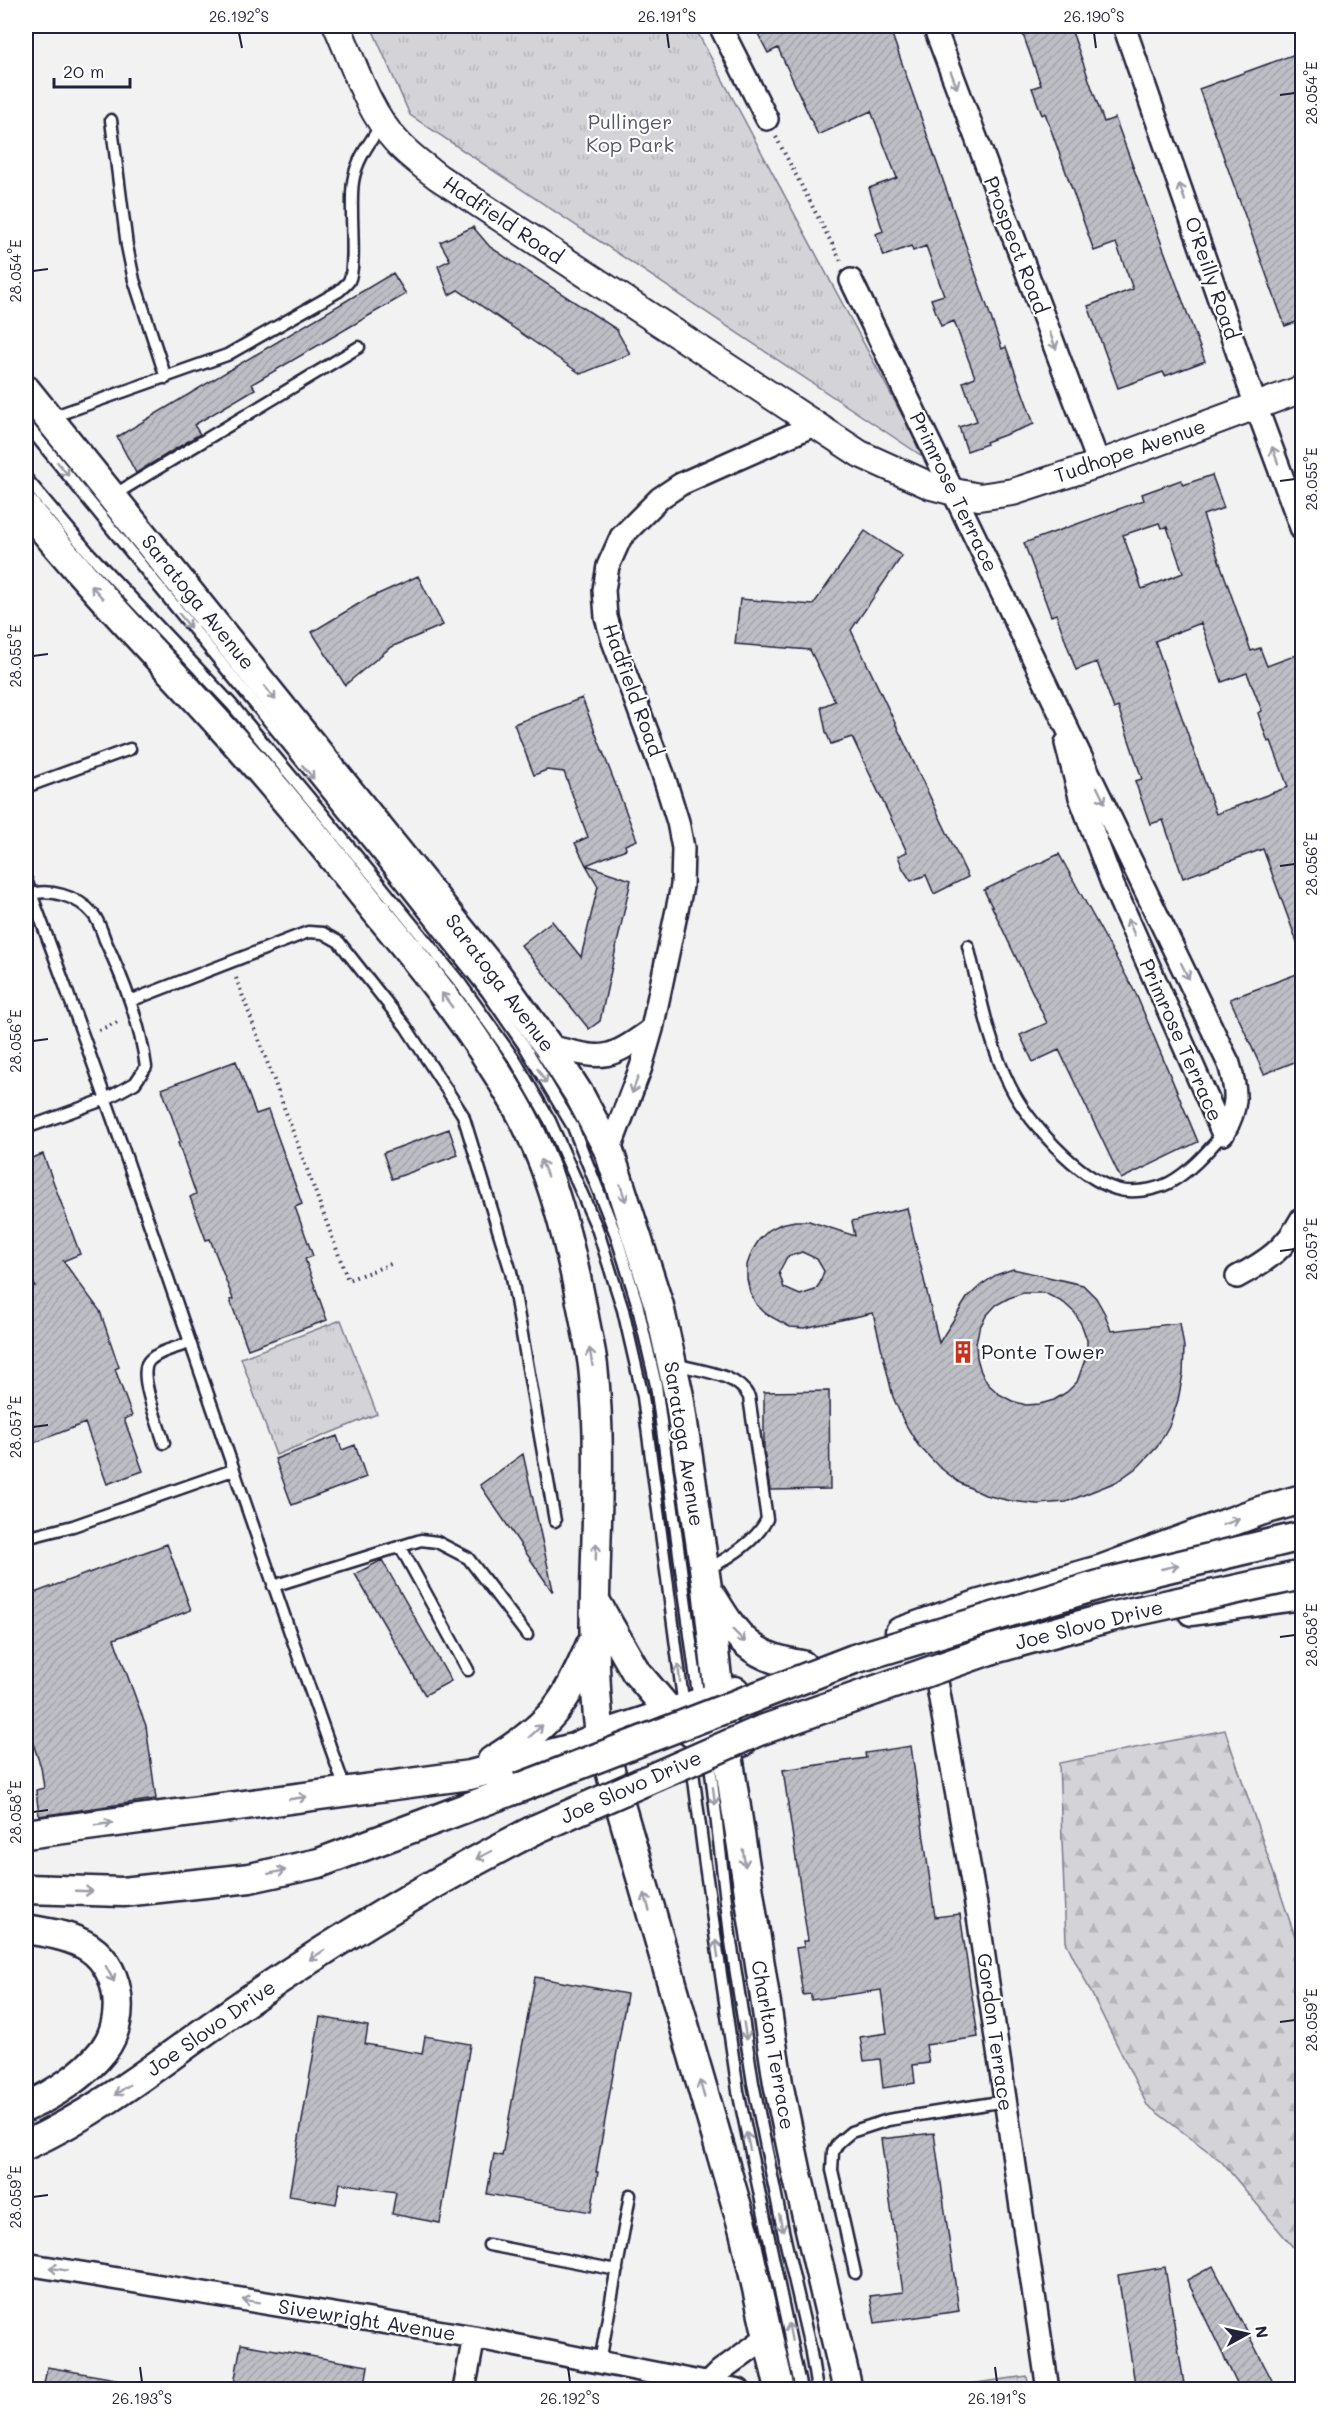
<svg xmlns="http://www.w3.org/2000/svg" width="1328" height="2415" viewBox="0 0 1328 2415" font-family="Mali,sans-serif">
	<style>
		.forest { fill: url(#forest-firs); stroke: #7a7a8a; stroke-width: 1.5 }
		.park { fill: url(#park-tufts); stroke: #7a7a8a; stroke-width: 1.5 }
		.building { fill: url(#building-hatch); stroke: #22223b; stroke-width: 1.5; fill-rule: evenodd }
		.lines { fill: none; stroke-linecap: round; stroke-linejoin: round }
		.service-casing { stroke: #22223b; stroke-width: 15 }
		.minor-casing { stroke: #22223b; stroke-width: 26 }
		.tertiary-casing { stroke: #22223b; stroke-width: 30 }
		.secondary-casing { stroke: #22223b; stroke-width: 33 }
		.path { stroke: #22223b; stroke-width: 4; stroke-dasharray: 1.5 4.5; stroke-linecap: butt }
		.service { stroke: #fff; stroke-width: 10 }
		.minor { stroke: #fff; stroke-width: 21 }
		.tertiary { stroke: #fff; stroke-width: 26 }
		.secondary { stroke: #fff; stroke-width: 28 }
		.secondary-bridge-casing { stroke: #22223b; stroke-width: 33; stroke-linecap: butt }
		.secondary-bridge { stroke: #fff; stroke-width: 28 }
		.oneway { stroke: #9c9ca7 }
		.ticks { fill: none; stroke: #22223b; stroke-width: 2 }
		.labels { text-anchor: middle; stroke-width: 4.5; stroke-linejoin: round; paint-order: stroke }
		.park-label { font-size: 20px; fill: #57576a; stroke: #fff }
		.street-label { font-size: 20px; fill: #22223b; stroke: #fff }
		.poi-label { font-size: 20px; fill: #22223b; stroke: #fff; text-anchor: start }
		.neatline { fill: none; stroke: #22223b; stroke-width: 2 }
		.ticks-label { font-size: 15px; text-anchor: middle; fill: #22223b }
	</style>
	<defs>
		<pattern id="forest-firs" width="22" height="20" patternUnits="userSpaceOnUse" patternTransform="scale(1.5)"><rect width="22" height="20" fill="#d3d3d8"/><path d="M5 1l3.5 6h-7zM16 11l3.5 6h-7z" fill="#b5b5ba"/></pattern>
		<pattern id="park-tufts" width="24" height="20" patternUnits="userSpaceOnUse" patternTransform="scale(1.5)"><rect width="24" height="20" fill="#d3d3d8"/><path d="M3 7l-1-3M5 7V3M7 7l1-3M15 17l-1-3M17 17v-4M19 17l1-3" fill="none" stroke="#b5b5ba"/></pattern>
		<pattern id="building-hatch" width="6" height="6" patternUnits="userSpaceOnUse" patternTransform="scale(1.5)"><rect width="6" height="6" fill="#bebec6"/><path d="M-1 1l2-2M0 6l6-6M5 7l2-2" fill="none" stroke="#a3a3ab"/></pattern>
	</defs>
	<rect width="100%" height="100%" fill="#f2f2f3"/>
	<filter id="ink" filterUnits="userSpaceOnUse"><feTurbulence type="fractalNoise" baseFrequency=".0167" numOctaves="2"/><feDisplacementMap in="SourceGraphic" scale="12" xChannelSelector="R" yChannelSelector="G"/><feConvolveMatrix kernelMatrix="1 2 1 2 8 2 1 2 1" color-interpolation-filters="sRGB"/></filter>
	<g filter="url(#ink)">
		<path class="forest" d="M1225,1730L1302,1957V2258L1221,2161L1147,2105L1066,1942L1059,1763Z"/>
		<path class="park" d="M371,26H694L925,458L410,115Z
			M341,1320L377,1414L276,1455L241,1358Z
			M1027,2376L1029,2389H933Z"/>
		<path class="building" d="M754,26H889L1002,349L1006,347L1034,424L986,442L987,444L967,451L959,427L977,421L963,382L975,377L954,321L941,326L931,299L944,295L926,246L913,251L911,246L884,256L876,234L883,231L869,188L897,178L871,111L818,135L778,48L768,53Z
			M1020,26H1070L1104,122L1115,118L1205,361L1165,376L1163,372L1118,388L1088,306L1133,289L1116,243L1094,251L1045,113L1042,115L1032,88L1041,85Z
			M1298,53L1302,65V320L1285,326L1199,89Z
			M473,227L490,247L616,329L630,354L581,374L458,290L449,295L438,266L450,260L440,242Z
			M393,273L406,294L252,384L255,389L194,425L200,434L136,473L117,437Z
			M1212,475L1224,508L1203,515L1251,651L1260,648L1267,666L1302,653V950H1300L1263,849L1183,878L1163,820L1150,824L1135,781L1142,779L1118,707L1114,709L1097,662L1076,670L1056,614L1051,616L1024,543L1144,500L1142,494L1181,480L1183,485ZM1159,523L1161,528L1167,527L1183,573L1142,589L1123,535ZM1201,623L1222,682L1247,673L1262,711L1258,713L1268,742L1271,741L1288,787L1216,814L1155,641Z
			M865,531L902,556L851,630L968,877L934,894L926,875L911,881L903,869L898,856L907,852L852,737L831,744L826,732L821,707L835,701L810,650L735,644L740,599L813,605Z
			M418,576L443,625L391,647L345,685L312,632L365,600Z
			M582,698L637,840L625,845L626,849L586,865L575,843L588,837L564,772L547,770L534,775L514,724Z
			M1059,854L1136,994L1198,1142L1121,1179L1059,1050L1033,1062L1020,1035L1047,1023L984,890Z
			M586,865L631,880L600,1021L589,1029L521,945L552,921L581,957L598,886Z
			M1302,972V1059L1264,1074L1230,999Z
			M236,1061L256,1114L268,1110L302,1204L295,1207L313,1256L305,1259L327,1320L248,1349L230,1300L233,1299L210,1239L206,1240L190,1197L196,1194L178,1143L181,1142L162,1089Z
			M449,1129L458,1155L392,1179L383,1153Z
			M43,1154L80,1254L63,1261L100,1311L119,1367L115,1369L132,1416L124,1419L143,1471L107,1484L85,1423L26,1446V1289L35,1286L26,1261V1160Z
			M907,1208L939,1343L967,1298L981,1285L996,1275L1013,1269L1083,1285L1096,1298L1105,1314L1111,1331L1180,1323L1184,1347L1183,1374L1178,1400L1170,1424L1157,1447L1139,1466L1116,1482L1066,1502L1037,1504L1011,1501L985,1495L960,1483L938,1466L918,1445L904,1422L893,1397L873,1313L804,1328L790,1327L766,1314L756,1304L750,1292L747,1279V1265L752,1251L759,1240L769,1230L781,1224L795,1221H809L855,1236L852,1221ZM802,1252L817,1259L824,1271L820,1283L815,1290L800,1295L784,1288L779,1272L787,1257ZM1023,1293H1045L1064,1303L1075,1313L1082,1326L1087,1340V1354L1077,1382L1067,1392L1054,1400L1040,1404L1026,1405L1012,1401L999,1394L988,1384L981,1372L977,1358L976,1343L979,1329L986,1316L996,1305L1009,1298Z
			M829,1391L830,1489L770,1490L764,1450V1392Z
			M337,1436L342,1450L355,1445L366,1477L292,1505L275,1459Z
			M523,1454L553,1590L552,1591L480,1485Z
			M167,1544L191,1610L114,1639L146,1726L156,1799L39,1816L36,1790L44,1788L41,1767L26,1723V1596Z
			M382,1560L451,1681L425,1695L355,1574Z
			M911,1746L935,1917L960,1914L978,2037L926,2045L929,2063L913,2065L915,2083L883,2088L880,2059L864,2061L860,2037L887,2033L881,1990L811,2000V1994L803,1995L796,1948L804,1947L803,1941H808L783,1770L866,1758L865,1753Z
			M535,1977L627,1994L596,2172H598L591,2212L487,2194L494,2154L502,2156Z
			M320,2017L368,2026L365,2044L422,2054L425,2036L470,2044L440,2223L392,2214L396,2192L340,2183L336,2204L289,2196Z
			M934,2133L959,2311L875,2323L870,2296L903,2292L881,2139Z
			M1213,2266L1277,2390H1240L1187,2280Z
			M1165,2267L1185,2390H1136L1118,2275Z
			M241,2344L368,2366L364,2390H233Z
			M47,2367L116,2379L115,2390H43Z"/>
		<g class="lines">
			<g class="service-casing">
				<path id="service" d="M111,120L127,246L134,280L166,378
					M49,418L227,355L339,291C342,288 347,284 349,281C357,265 349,206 353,182C356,160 370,142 382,124
					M26,424L401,883L487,992L525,1047L573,1127L616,1235L637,1303L656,1385L699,1701
					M26,478L90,554L232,705L317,807L460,983L515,1060L550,1121L597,1228L623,1310L643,1397L684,1707
					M112,496L359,347
					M26,787L130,749
					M26,880C139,1181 237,1488 346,1791
					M968,946C980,993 988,1042 1010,1086C1028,1122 1077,1177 1116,1189C1131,1194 1155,1190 1169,1183C1190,1172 1207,1152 1223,1134
					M130,1001L308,932L323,933L339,942L406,1027L463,1115L511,1272L555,1521
					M26,1128L106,1099L135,1083L146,1067C140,1022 124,981 105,940C102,932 99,921 93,914C78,896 48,887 26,896
					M675,1364C699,1371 737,1373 749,1397L767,1519C756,1542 729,1557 707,1570
					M164,1443C159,1426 140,1380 147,1364C153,1352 177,1348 189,1343
					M26,1538L73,1526L233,1470
					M400,1546L468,1670
					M273,1586L421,1540L437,1542L468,1558L527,1635
					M709,1755L730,1935L753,2083L784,2235L810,2347L817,2390
					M692,1764L705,1865L738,2091L801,2390
					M489,2245L617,2270
					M855,2273L832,2170L833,2152L838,2143L851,2132L888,2120L1005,2101
					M600,2362L630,2195"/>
			</g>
			<g class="minor-casing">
				<path id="minor" d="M720,26L767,119
					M934,26L1099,464
					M1124,26L1256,406L1302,530
					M851,280L1229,1064C1238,1094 1238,1107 1223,1134
					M1066,743L1080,797L1112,883L1223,1134
					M548,1046C604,1059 605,1063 652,1029
					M609,1151L641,1067L652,1029L682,886L683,848L678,822L663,774L613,641L606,617L604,590L608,566L621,537L660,498L681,484L814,425
					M1237,1277C1267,1261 1285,1249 1302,1218
					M936,1676L978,1916L1048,2390
					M26,2264L474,2337L739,2390
					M707,2384L720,2371L768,2336
					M464,2390L474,2337"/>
			</g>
			<g class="tertiary-casing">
				<path id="tertiary" d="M337,26C354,64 367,110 396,141C408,155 424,166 438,177L860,454L931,486L954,492L979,497L1013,492L1099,464L1302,389"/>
			</g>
			<g class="secondary-casing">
				<path id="secondary" d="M26,390L497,975L548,1046L580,1096L609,1151L659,1306L679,1396L707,1588L719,1696L778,2083L797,2174L848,2390
					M26,508C94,593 172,670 244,752C290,804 333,857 376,911C426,971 475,1033 514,1101C552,1166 570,1244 584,1317C587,1333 591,1350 593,1366C607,1489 585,1613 600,1736L744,2231L780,2390
					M711,1595C736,1637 751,1658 802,1665
					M597,1604L636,1672L682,1726L698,1737L726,1746L742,1742
					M1192,1611L1302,1595
					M900,1632L980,1604L1103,1569L1260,1511L1302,1499
					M492,1761C550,1725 565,1706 591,1644
					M26,1834L470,1775L573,1748L600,1736L735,1691
					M26,1889L123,1892L250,1878L319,1863L519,1788
					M26,1929C45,1932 65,1935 83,1944C121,1963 128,2019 103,2051C84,2075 53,2095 26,2107
					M26,2145C105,2109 172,2053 243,2004C337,1939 435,1881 536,1829"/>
			</g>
			<path class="path" d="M776,137L841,261
				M236,978L348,1280L391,1264
				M99,1030L120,1021"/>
			<use href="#service" class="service"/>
			<use href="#minor" class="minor"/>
			<use href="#tertiary" class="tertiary"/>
			<use href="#secondary" class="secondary"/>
			<g class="secondary-bridge-casing">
				<path id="secondary-bridge" d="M519,1788L854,1659L1109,1582L1302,1536
					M536,1829L759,1731L990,1650L1110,1617L1302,1575"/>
			</g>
			<use href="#secondary-bridge" class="secondary-bridge"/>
		</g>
		<defs><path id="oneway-shaft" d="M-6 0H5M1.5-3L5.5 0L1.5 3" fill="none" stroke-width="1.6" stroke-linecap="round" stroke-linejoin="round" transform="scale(1.5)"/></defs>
		<g class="oneway">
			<use href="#oneway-shaft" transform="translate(954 80) rotate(69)"/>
			<use href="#oneway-shaft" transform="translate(1182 192) rotate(-109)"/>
			<use href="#oneway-shaft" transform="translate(1053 341) rotate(69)"/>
			<use href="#oneway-shaft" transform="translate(1275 455) rotate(-110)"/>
			<use href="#oneway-shaft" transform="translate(63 469) rotate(51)"/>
			<use href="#oneway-shaft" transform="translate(97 592) rotate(-132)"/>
			<use href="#oneway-shaft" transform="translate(185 621) rotate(51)"/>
			<use href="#oneway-shaft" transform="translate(270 693) rotate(51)"/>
			<use href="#oneway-shaft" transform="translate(308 772) rotate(50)"/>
			<use href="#oneway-shaft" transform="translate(1101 795) rotate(64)"/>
			<use href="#oneway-shaft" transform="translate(1131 927) rotate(-114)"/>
			<use href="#oneway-shaft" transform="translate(1185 971) rotate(64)"/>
			<use href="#oneway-shaft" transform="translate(447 1000) rotate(-126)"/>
			<use href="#oneway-shaft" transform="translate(542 1076) rotate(59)"/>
			<use href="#oneway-shaft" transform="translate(635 1085) rotate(110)"/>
			<use href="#oneway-shaft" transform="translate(544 1168) rotate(-111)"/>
			<use href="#oneway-shaft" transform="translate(623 1193) rotate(72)"/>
			<use href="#oneway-shaft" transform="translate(591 1357) rotate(-100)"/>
			<use href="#oneway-shaft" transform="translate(1231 1522) rotate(-21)"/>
			<use href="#oneway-shaft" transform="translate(596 1552) rotate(-88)"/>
			<use href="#oneway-shaft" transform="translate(1170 1567) rotate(-13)"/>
			<use href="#oneway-shaft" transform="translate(739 1636) rotate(45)"/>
			<use href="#oneway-shaft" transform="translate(679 1673) rotate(-97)"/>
			<use href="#oneway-shaft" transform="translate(536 1731) rotate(-42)"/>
			<use href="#oneway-shaft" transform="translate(714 1796) rotate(83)"/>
			<use href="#oneway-shaft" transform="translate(298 1798) rotate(-8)"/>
			<use href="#oneway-shaft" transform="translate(104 1824) rotate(-8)"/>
			<use href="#oneway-shaft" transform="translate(484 1855) rotate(153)"/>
			<use href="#oneway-shaft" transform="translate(744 1858) rotate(82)"/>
			<use href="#oneway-shaft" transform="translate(277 1872) rotate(-12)"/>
			<use href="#oneway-shaft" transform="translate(84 1891) rotate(2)"/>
			<use href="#oneway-shaft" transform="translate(647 1902) rotate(-106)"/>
			<use href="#oneway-shaft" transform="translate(717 1949) rotate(-98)"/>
			<use href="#oneway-shaft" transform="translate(317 1955) rotate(147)"/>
			<use href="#oneway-shaft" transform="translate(110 1974) rotate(62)"/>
			<use href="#oneway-shaft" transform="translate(745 2031) rotate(81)"/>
			<use href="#oneway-shaft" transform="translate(702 2089) rotate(-106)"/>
			<use href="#oneway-shaft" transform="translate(122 2090) rotate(145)"/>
			<use href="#oneway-shaft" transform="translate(748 2141) rotate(-102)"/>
			<use href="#oneway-shaft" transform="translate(781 2223) rotate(79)"/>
			<use href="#oneway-shaft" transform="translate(58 2269) rotate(-170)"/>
			<use href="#oneway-shaft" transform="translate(251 2301) rotate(-171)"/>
			<use href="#oneway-shaft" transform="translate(790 2332) rotate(-101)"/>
		</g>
	</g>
	<path class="ticks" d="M239,33L242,48M667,33L669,48M1094,33L1096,48M1280,95L1295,93M33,271L48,269M1280,481L1295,479M33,656L48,654M1280,866L1295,864M33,1041L48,1039M1280,1251L1295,1249M33,1427L48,1425M1280,1637L1295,1635M33,1812L48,1810M1280,2022L1295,2020M33,2197L48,2195M140,2367L142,2382M568,2367L570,2382M995,2367L997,2382"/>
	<defs>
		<g id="building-bare" transform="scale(1.8)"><path d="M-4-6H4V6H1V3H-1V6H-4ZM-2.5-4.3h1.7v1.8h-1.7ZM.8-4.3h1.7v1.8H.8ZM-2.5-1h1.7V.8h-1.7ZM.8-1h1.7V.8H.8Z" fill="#c8321e" stroke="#fff" stroke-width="2.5" paint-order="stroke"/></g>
	</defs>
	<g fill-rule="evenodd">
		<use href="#building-bare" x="963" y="1352"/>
	</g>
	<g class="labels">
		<g class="park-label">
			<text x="630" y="129">Pullinger<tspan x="630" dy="23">Kop Park</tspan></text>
		</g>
		<g class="street-label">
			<text transform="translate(503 220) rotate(34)" y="7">Hadfield Road</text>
			<text transform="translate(1016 245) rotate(69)" y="7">Prospect Road</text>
			<text transform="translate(1212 278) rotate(71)" y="7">O'Reilly Road</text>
			<text transform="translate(1130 451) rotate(-19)" y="7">Tudhope Avenue</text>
			<text transform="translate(954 492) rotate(64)" y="7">Primrose Terrace</text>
			<text transform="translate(198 602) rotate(51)" y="7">Saratoga Avenue</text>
			<text transform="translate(633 690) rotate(70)" y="7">Hadfield Road</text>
			<text transform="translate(500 983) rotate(53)" y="7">Saratoga Avenue</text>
			<text transform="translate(1181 1040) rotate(66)" y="7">Primrose Terrace</text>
			<text transform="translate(684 1444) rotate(81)" y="7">Saratoga Avenue</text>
			<text transform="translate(1089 1625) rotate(-14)" y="7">Joe Slovo Drive</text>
			<text transform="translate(631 1787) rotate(-24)" y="7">Joe Slovo Drive</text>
			<text transform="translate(211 2028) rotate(-35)" y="7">Joe Slovo Drive</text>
			<text transform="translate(995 2032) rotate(82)" y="7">Gordon Terrace</text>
			<text transform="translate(773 2045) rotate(80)" y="7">Charlton Terrace</text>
			<text transform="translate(367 2320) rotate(9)" y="7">Sivewright Avenue</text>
		</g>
		<g class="poi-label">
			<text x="981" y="1359">Ponte Tower</text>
		</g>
	</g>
	<rect width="1328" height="2415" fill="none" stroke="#fff" stroke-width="66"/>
	<g transform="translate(1247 2334) rotate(82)" stroke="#ffffff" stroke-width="4.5" paint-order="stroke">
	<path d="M0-4.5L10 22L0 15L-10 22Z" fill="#22223b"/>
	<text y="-9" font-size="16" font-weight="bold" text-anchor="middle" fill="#22223b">N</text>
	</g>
	<path d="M54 78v9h76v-9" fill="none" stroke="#22223b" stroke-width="3"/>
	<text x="63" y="78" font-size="18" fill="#22223b" stroke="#ffffff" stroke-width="4.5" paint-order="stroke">20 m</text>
	<rect x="33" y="33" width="1262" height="2349" class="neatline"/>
	<g class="ticks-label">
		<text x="239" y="22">26.192°S</text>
		<text x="667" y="22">26.191°S</text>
		<text x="1094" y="22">26.190°S</text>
		<text transform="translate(1312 93) rotate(-90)" y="5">28.054°E</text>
		<text transform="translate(16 271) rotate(-90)" y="5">28.054°E</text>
		<text transform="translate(1312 479) rotate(-90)" y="5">28.055°E</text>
		<text transform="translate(16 656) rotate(-90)" y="5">28.055°E</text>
		<text transform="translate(1312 864) rotate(-90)" y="5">28.056°E</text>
		<text transform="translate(16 1041) rotate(-90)" y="5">28.056°E</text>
		<text transform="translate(1312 1249) rotate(-90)" y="5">28.057°E</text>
		<text transform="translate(16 1427) rotate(-90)" y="5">28.057°E</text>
		<text transform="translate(1312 1635) rotate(-90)" y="5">28.058°E</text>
		<text transform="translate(16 1812) rotate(-90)" y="5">28.058°E</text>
		<text transform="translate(1312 2020) rotate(-90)" y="5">28.059°E</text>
		<text transform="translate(16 2197) rotate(-90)" y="5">28.059°E</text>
		<text x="142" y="2404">26.193°S</text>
		<text x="570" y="2404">26.192°S</text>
		<text x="997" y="2404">26.191°S</text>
	</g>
</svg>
